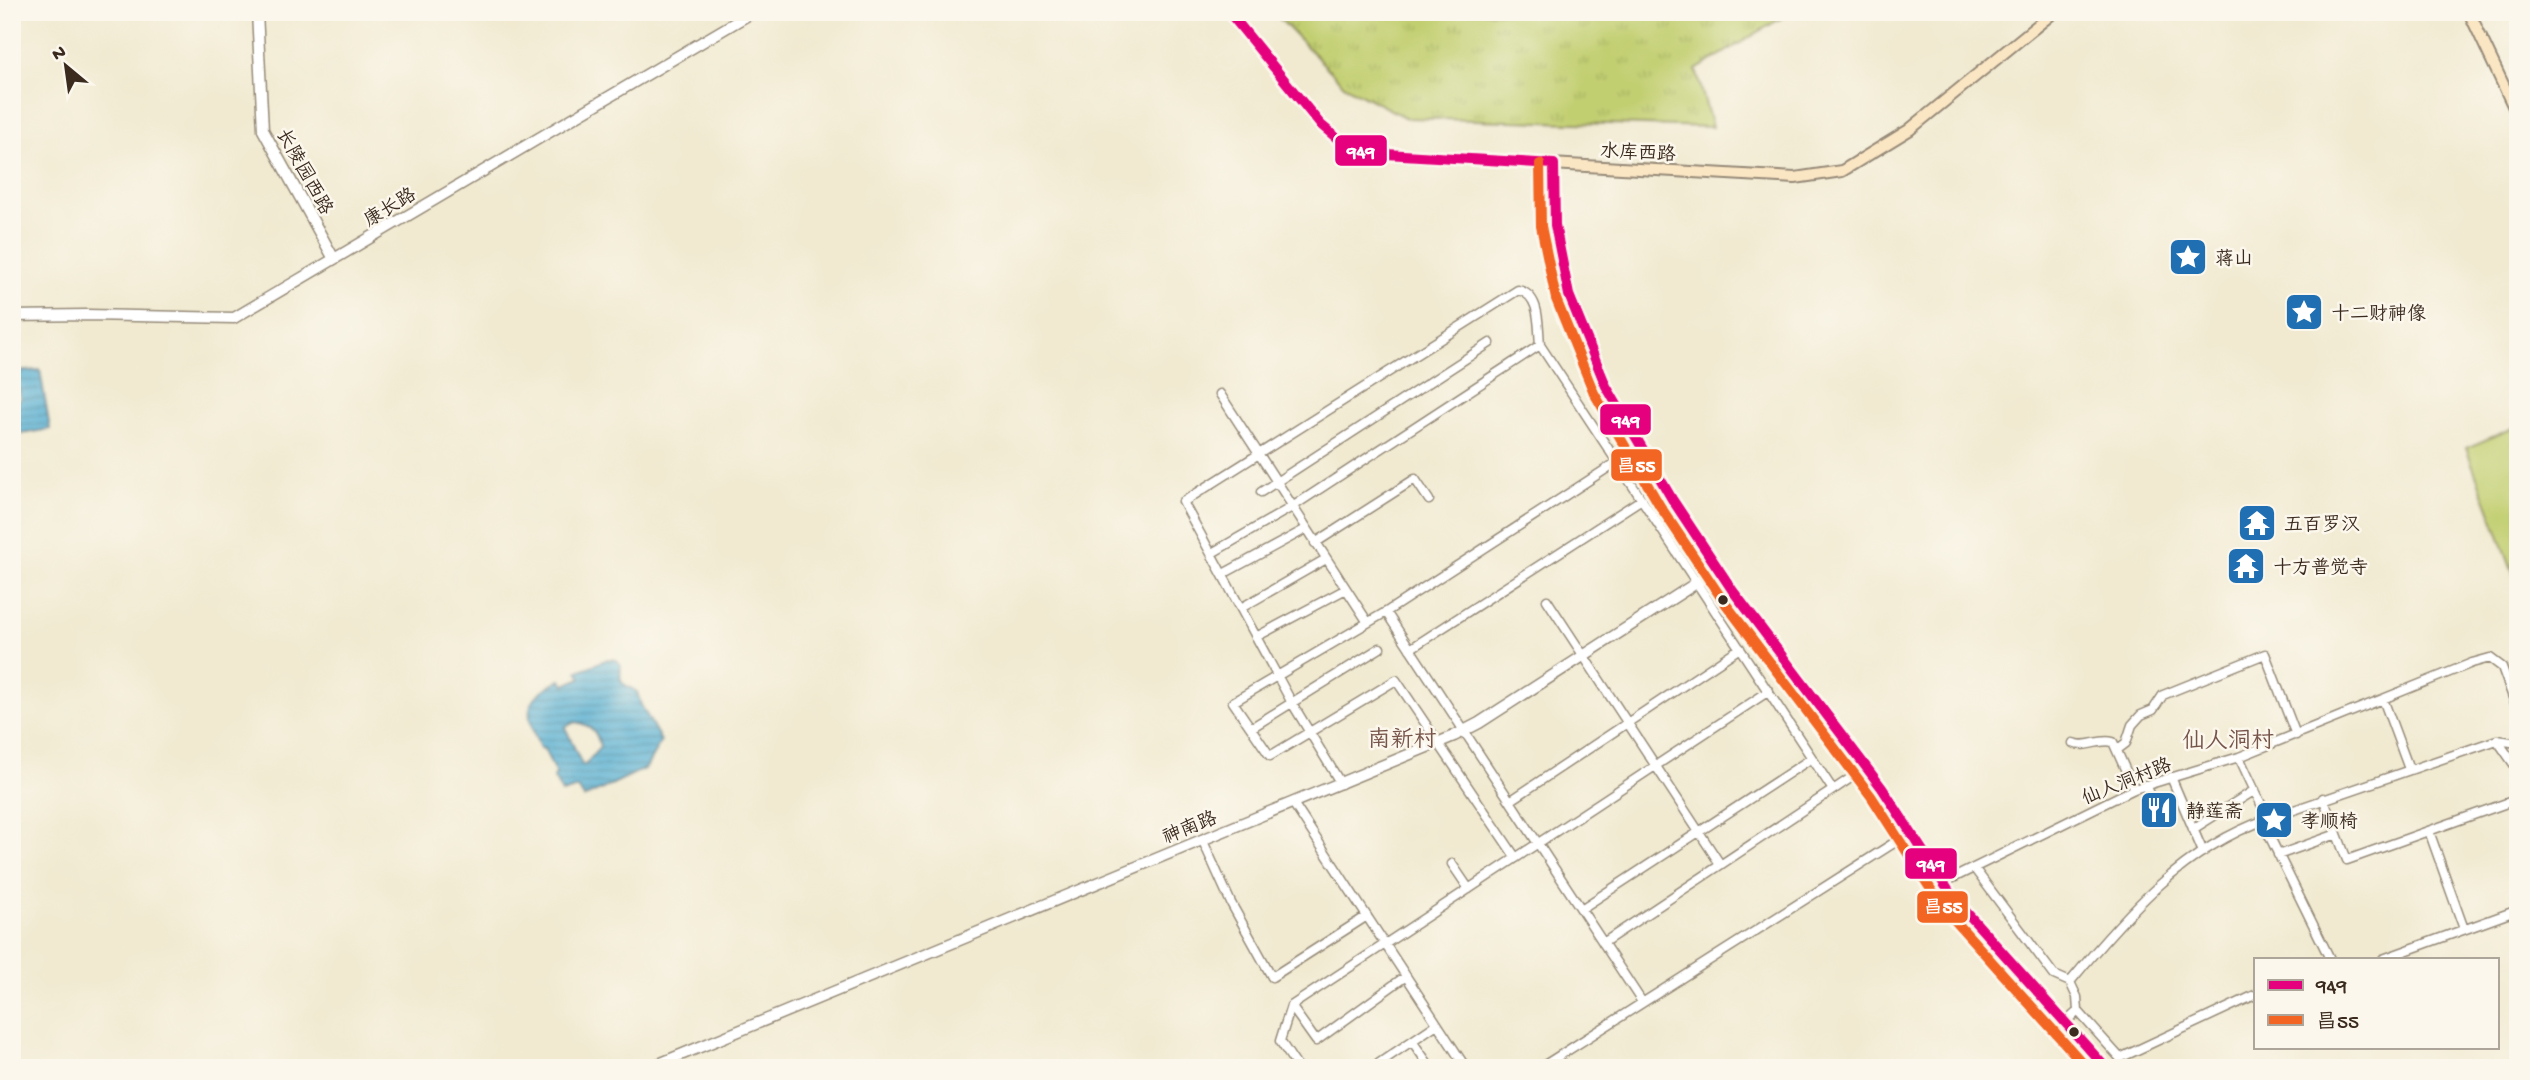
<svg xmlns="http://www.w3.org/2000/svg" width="2530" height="1080" viewBox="0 0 2530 1080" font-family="'Gochi Hand','LXGW WenKai TC',sans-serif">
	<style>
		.grass { fill: url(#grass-tufts); stroke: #7e7c48; stroke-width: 2 }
		.park { fill: #c2cf71; stroke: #7e7c48; stroke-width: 2 }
		.water { fill: url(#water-rules); stroke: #486c78; stroke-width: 2; fill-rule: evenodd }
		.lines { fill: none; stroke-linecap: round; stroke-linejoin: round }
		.minor-casing { stroke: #968a78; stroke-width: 11 }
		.tertiary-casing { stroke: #968a78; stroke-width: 13 }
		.secondary-casing { stroke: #968a78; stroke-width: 14 }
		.minor { stroke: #fff; stroke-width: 8 }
		.tertiary { stroke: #fff; stroke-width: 10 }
		.secondary { stroke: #fbe6c4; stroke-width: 10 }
		.bus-1-casing { stroke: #fbf7ec; stroke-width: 16 }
		.bus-2-casing { stroke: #fbf7ec; stroke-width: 16 }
		.bus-1 { stroke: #e5007d; stroke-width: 10 }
		.bus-2 { stroke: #f26522; stroke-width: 10 }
		.bus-dot { fill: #3b2a1e; stroke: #fbf7ec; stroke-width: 2.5 }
		.labels { text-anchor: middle; stroke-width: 5; stroke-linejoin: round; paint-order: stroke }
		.street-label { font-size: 19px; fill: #3b2a1e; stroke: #fbf7ec }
		.poi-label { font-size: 19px; fill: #3b2a1e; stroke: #fbf7ec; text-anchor: start }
		.quarter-label { font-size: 23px; fill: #77544a; stroke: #fbf7ec }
		.line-badge { stroke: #fbf7ec; stroke-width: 2.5 }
		.badge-label { font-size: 19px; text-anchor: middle; font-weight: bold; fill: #fff }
	</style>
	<defs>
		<pattern id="grass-tufts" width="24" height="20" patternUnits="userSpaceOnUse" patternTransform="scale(1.75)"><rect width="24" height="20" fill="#c2cf71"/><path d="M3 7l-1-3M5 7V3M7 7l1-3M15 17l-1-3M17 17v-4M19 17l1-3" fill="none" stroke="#a8b261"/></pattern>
		<pattern id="water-rules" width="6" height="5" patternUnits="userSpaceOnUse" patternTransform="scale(1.75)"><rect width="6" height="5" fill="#54aed1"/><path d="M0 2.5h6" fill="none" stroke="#478ea9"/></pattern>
	</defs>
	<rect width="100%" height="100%" fill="#fbf7ec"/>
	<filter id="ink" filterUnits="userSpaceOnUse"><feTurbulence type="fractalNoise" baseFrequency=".0143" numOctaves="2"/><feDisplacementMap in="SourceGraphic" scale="14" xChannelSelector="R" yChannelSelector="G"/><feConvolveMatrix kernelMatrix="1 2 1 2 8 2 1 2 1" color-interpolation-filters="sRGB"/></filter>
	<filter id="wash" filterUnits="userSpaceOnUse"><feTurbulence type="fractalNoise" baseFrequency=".00686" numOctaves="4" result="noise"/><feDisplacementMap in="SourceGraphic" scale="28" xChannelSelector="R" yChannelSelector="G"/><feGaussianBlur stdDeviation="1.57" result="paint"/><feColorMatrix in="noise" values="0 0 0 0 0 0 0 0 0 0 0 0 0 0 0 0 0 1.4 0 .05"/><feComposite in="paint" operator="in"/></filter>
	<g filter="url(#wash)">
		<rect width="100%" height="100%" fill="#f1ead1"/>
		<path class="grass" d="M1273,12H1791L1696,70L1712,127L1406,118L1345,86Z"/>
		<path class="park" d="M2518,426V585L2466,448Z"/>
		<path class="water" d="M40,370L50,429L15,435L13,405L20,399L19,389L12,385V372Z
			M608,659L617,660L621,666C619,686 621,682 637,692L641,705L661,741L646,768L584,798L578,788L562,793L554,778L556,774L544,749L540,748C524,711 523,699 561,680L565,685L581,678L578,671ZM575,722C591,725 597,731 600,747L585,765H582L565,727Z"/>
	</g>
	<g filter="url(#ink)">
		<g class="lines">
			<g class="minor-casing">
				<path id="minor" d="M1220,394L1367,621
					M1261,492L1490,343
					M1315,543L1415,479L1429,500
					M1212,553L1292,507L1540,345
					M1223,574L1306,529
					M1547,600L1720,864
					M1241,608L1326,559
					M1386,612L1642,1002
					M1256,637L1346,589
					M1410,649L1642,499
					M2383,699L2409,769
					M1251,728L1380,648
					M2497,740L2518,743
					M2073,743C2086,749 2099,738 2113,742L2134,789
					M2118,749L2126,743L2132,725L2141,715L2153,710L2163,695L2265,654L2296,735
					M2239,757L2472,663L2490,658L2502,667L2518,711
					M2171,777L2203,852
					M1341,784L1292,703L1183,502L1518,290C1541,295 1538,325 1540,345L1833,790L1603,943
					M2145,785L2156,809
					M1833,790L1867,767
					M2323,798L2347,860L2518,799
					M1510,801L1740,648
					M1293,803L1466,1068
					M2262,821L2330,959
					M2193,829L2255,790
					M2429,831L2464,929
					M1202,839L1231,903L1272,977L1367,916
					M2278,855L2337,834
					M1516,858L1396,680L1270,756L1233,702L1386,612L1617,462
					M1452,864L1469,889
					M1974,868L2054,975L2070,982
					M1943,883L2134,789L2239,757L2268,819L2497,740L2518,770
					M1581,909L1812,758
					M2383,959L2518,910
					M1291,1006L1316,1041L1406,976
					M2078,1011L2077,997L2070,982C2125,915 2184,848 2268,819
					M2065,1023L2078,1011L2120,1058L2255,995
					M1412,1041L1431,1068
					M1298,1068L1280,1041L1291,1006L1769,691
					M1372,1068L1437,1024
					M1540,1068L1911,832"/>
			</g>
			<g class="tertiary-casing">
				<path id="tertiary" d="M257,12L263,130L334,259
					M1554,164L1555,225L1569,295L1606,386L1626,423L1672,499L1733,591L1882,788L1952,896L2106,1068
					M12,316L87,315L234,318L753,12
					M649,1068L1454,736L1479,723L1718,569"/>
			</g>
			<g class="secondary-casing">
				<path id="secondary" d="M1229,12L1320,124C1336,140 1352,152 1375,154L1795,178L1842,171L1909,130L2054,12
					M2469,12L2518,116"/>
			</g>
			<use href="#minor" class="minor"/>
			<use href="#tertiary" class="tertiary"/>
			<use href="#secondary" class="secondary"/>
			<g class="bus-1-casing">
				<path id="bus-1" d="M1229,12L1320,124L1345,145L1369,153L1554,164
					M1554,164L1555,225L1569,295L1606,386L1672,499L1733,591L1882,788L1952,896L2106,1068"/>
			</g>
			<g class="bus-2-casing">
				<path id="bus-2" d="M1540,164L1541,226L1556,299L1594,393L1660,506L1722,599L1871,796L1941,905L2087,1068"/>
			</g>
			<use href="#bus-1" class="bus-1"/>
			<use href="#bus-2" class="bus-2"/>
		</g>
	</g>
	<defs>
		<g id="sight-square" transform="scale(2.0125)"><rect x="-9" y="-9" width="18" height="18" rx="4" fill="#1f6fb2" stroke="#fbf7ec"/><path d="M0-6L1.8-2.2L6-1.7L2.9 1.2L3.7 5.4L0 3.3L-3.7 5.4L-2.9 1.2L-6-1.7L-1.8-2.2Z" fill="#fff"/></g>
		<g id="temple-square" transform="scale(2.0125)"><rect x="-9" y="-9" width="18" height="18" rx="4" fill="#1f6fb2" stroke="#fbf7ec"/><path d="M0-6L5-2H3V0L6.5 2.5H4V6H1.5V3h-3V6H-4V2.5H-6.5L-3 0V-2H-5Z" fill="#fff"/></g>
		<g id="restaurant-square" transform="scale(2.0125)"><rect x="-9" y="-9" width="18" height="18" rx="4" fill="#1f6fb2" stroke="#fbf7ec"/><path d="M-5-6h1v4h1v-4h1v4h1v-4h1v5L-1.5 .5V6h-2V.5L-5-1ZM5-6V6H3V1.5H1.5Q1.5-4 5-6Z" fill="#fff"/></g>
	</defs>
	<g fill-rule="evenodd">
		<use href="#sight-square" x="2188" y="257"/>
		<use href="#sight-square" x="2304" y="312"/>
		<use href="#temple-square" x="2257" y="523"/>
		<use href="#temple-square" x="2246" y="566"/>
		<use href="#restaurant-square" x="2159" y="810"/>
		<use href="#sight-square" x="2274" y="820"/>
	</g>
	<g class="bus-dot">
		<circle cx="1723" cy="600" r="6"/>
		<circle cx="2074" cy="1032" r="6"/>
	</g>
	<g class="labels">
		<g class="street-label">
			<text transform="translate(1638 151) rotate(3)" y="7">水库西路</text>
			<text transform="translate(306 171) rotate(61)" y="7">长陵园西路</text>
			<text transform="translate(389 206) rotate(-31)" y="7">康长路</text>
			<text transform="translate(2126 780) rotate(-22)" y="7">仙人洞村路</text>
			<text transform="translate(1189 826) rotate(-22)" y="7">神南路</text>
		</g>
		<g class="poi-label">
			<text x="2215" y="264">蒋山</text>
			<text x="2331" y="319">十二财神像</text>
			<text x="2284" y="530">五百罗汉</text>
			<text x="2273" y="573">十方普觉寺</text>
			<text x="2186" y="817">静莲斋</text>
			<text x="2301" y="827">孝顺椅</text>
		</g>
		<g class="quarter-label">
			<text x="1402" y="746">南新村</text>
			<text x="2228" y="747">仙人洞村</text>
		</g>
	</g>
	<g class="line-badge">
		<rect x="1334" y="134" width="54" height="33" rx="7" fill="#e5007d"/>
		<rect x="1599" y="403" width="53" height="33" rx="7" fill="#e5007d"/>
		<rect x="1610" y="448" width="53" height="34" rx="7" fill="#f26522"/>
		<rect x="1904" y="847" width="54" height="33" rx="7" fill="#e5007d"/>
		<rect x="1916" y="890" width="53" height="34" rx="7" fill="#f26522"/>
	</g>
	<g class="badge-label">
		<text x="1361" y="157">949</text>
		<text x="1626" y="426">949</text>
		<text x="1636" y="472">昌55</text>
		<text x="1931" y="870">949</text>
		<text x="1943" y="913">昌55</text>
	</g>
	<rect width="2530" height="1080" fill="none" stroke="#fbf7ec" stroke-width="42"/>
	<rect x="2254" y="958" width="245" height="91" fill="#fbf7ec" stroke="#aea59a" stroke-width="2"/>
	<rect x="2268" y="980" width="35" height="10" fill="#e5007d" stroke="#aea59a" stroke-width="2"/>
	<text x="2316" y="992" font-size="21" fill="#3b2a1e">949</text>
	<rect x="2268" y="1015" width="35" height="10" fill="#f26522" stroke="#aea59a" stroke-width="2"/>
	<text x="2316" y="1028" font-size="21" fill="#3b2a1e">昌55</text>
	<g transform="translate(66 66) rotate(331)" stroke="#fbf7ec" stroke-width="5" paint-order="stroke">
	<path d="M0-5L12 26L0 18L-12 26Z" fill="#3b2a1e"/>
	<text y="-10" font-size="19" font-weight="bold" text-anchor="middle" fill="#3b2a1e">N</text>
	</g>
</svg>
